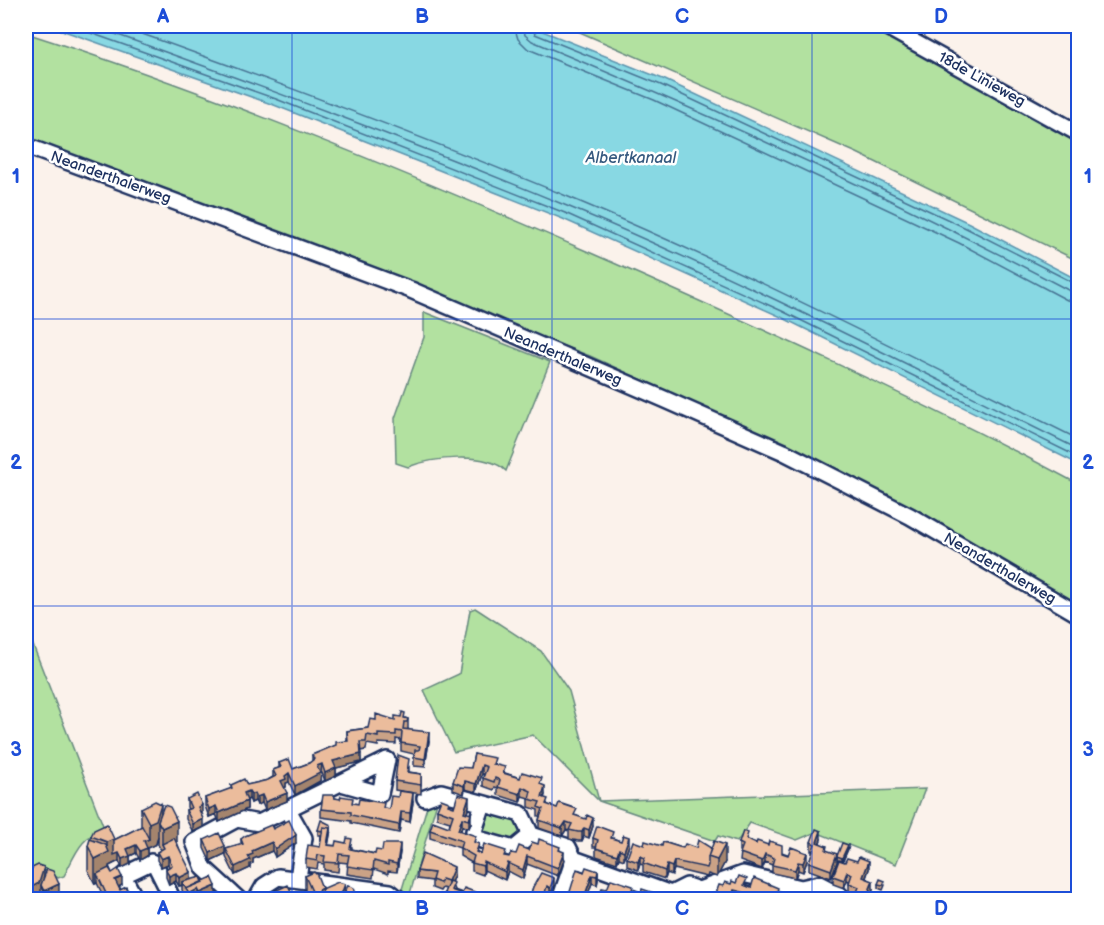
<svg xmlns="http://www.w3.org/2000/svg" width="1104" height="925" viewBox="0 0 1104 925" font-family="'Balsamiq Sans',sans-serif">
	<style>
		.green { fill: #b2e1a0; stroke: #66887f; stroke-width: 1.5 }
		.water { fill: #88d8e3; stroke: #5c94ae; stroke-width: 1.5 }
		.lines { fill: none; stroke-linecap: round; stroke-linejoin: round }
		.shore { stroke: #477393; stroke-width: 1.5 }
		.minor-casing { stroke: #1b2f5e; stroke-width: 20 }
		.minor { stroke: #fff; stroke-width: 15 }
		.wall { fill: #caa286; stroke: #1b2f5e; stroke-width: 1.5 }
		.shaded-wall { fill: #a4846d; stroke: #1b2f5e; stroke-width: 1.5 }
		.building { fill: #ebbc9c; stroke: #1b2f5e; stroke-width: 1.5 }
		.grid { fill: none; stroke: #1d4ed8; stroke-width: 1.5; stroke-opacity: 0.55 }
		.labels { text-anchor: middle; stroke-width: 5; stroke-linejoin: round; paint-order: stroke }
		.street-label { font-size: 15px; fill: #1b2f5e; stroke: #fff }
		.water-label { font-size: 16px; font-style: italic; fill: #36597f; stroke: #fff }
		.neatline { fill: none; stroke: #1d4ed8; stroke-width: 2 }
		.grid-label { font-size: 20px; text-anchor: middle; font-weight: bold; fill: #1d4ed8 }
	</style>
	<rect width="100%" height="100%" fill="#fbf2eb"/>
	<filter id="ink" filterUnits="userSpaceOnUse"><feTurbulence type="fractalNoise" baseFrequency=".0167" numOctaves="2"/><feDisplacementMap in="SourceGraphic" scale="12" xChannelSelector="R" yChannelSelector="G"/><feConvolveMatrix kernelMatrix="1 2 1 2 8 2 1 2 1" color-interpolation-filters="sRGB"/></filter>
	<g filter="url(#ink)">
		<path class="green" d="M566,26H874L1078,136V261L857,153Z
			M26,33C216,94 400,170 584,250C751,323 917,398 1078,484V607L719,415L590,356L26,144Z
			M424,312L550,362L506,471C486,451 431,458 408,467L396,463L395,418L424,337Z
			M475,608L541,651L569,691L599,801L925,789L896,864L816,832L797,840L750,823L737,842L718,836L715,841L599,801L533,735L454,752L424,690L459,674L470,610Z
			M26,627L106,833C82,830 73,860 64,876L58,878L40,867L26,873Z
			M439,795L409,897L402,889L429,800Z
			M486,811L519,818L523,825L517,840L510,843L483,835L480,831Z"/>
		<path class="water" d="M50,26H530L663,79L969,223L1078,280V464L779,316L563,219L274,105Z"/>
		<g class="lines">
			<path class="shore" d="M71,26L276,99L565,213L782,311L1078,457
				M93,26C252,83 411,141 567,206C741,278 909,366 1078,449
				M120,26C271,80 423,136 571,198C744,270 911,356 1078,439
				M514,26L518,39L528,49L654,100L959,243L1067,300L1078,302
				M523,26L525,35L532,41C715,116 895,199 1070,291L1078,293
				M531,26L535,34L661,85L966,228L1078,285"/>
			<g class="minor-casing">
				<path id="minor" d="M885,26L1078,133
					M26,146L411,290L664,399L784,452L910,516L1078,614
					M425,798L441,792L521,814L531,835L568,847L574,859L671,894L687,886L699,890L701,900
					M483,804L474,831L478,839L514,849L531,835
					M287,808L304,838L298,878
					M699,890L743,874L801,888L819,884L840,895L838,900
					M136,900L124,878L126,874L151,862L155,864L173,900
					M239,900L204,868L194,842L237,819L259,823L387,760L380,794L341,783
					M256,900L264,886L278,877L390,892L400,900
					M560,900L574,859"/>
			</g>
			<use href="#minor" class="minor"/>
		</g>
		<path class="wall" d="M405,718L408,719V729L429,741L425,767L414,766V754L401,751V740L396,739V744L378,743V746L367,744L366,750L360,751L361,762L336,768V776L325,781L322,773H320V781L295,795L289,782L286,783V787L284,788L287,801L265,810L262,803L257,805L255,801L251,803L249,799L247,800V809L219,822L216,814L209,817L205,806V798L231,789V785H247L268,780L273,777V770L279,768V763L293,769L309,763L312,761V755L347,741V731L368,728L376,720H395Z
			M474,754L495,764L505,773L542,785L545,795L544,798L548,805L577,816L593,826L589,838L584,836L582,841H578L569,839V831L566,830L562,836L539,828V820L540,816H538V810L529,807V798L522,796L520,802L498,795V788L495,787L494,790L483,786V778L484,774H482L476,792L465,789L464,794L453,790V782L471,768Z
			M409,767V772L421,774V794L395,790V781Z
			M335,798L353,803L389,809L413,802L410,822L401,820L399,833L351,823V821L321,817V809Z
			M187,799L202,814H201L203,827L193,832L186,819V810L188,809L187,807Z
			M449,806L454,807L469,806L467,813L471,823L469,828L462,826L461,831L476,843L478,853L509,857L529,850H560L564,860L558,876L527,864L523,879L508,871L505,880L484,870L483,875L472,871V863L460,856V848L430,838V830L449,827L450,822L437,818V809Z
			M141,808L161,813L177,842L191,880L203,882L217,900H186V897V898L182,890V885L179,886L176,881L169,885L166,877V869L169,867L168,864L161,867L157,860V852L161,850L158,845V836L156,844L147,848V856L140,860L136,853L130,856V864L122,868L119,861L109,866L112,873L122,885L118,887L120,890L128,895H140L151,900H105L97,883L95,884L88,870V846L91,840V836L114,840L141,827Z
			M273,829L296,843L275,857L272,851L253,859V863L250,864V868L235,875L226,857V849L241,845V839Z
			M331,829L328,845L352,847V849L375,854L400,852L397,872L388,871V874L374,869L373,878L347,874L348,863L339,862L338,872L324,870V864L318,863L317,869L306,867V859L320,847L321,835H318V830Z
			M593,838H613L629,845L624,860L619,858L617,863L596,856V847H593Z
			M821,839L820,843L837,862L831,878L809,870V862L813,851H811V842Z
			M204,840L225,854L210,861L204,848Z
			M748,840L807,861L803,872L798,870L795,878L772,873V865L765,862L762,869L740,861L741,852L739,851V843Z
			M663,842L725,862L717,877L708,874L707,877L674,869L672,875L667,873L665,879L643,872V865L640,864L638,870L627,866V858L644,845L662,846Z
			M848,849L843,861L869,869L866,878L873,889L869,900H855L857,899V895L849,891V881L847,880L844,888L833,884V876L839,861L837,860V856Z
			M26,871L44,876L59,900H26Z
			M417,871L454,875L451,882L454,890L483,900H444V893L446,889L442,888L440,891L432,888V881L417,879Z
			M598,871V880L597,885L592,883L586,899H587L568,900L584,872Z
			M305,876L322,889L342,900H273V897H294L305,892Z
			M731,884L747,886L778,896L784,900H738L734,898V900H715V896L723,886Z
			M878,884L885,885L883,890L878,888Z
			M554,886L550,896L547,895V900H531V893L533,887Z"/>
		<path class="shaded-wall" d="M429,732V741L425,767V759Z
			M361,754V762L336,768V776L325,781V773L333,761Z
			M322,764L320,781L295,795V786L317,766Z
			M482,765V774L476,792V784Z
			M289,773V782L286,783V787L281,789V781L285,776Z
			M465,781V789L464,794V786Z
			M545,786V795L542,805V797Z
			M522,787V796L520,802V794Z
			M249,791V799L244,802V793Z
			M255,793V801L251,803V794Z
			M287,793V801L265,810V802Z
			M413,793V802L410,822V813Z
			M262,795V803L257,805V797Z
			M469,797V806L465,819L464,812Z
			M247,801V809L219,822V813Z
			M161,804V827L158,821V836L156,844L147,848V856L140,860V851L144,841L149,839V823Z
			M202,805V814L198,816V807Z
			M216,806V814L209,817V809Z
			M401,812V820L399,833V825Z
			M471,814V823L469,828V820Z
			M462,818V826L458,838V830Z
			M593,818V826L589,838V830Z
			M203,819V827L193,832V824Z
			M177,821V845L164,848L162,844V828Z
			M566,822V830L562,836V828Z
			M331,825V829L327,853V845Z
			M584,828V836L582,841V832Z
			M821,831V839L817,850V842Z
			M296,835V843L275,857V849Z
			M629,837V845L624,860V851Z
			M114,839L119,853V861L109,866V877L97,874V883L95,884V859L107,853V842Z
			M272,842V851L253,859V863L250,864V868L235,875V867L248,856L252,851Z
			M400,844V852L397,872V864Z
			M136,845V853L130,856V864L122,868V859L127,849Z
			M725,845V862L717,877V860Z
			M848,845V849L842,862V858Z
			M225,846V854L210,861V853Z
			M619,849V858L617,863V855Z
			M564,852V860L558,876V868Z
			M807,853V861L803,872V863Z
			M765,854V862L762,869V861Z
			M837,854V862L831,878V870Z
			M168,856V864L161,867V859Z
			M527,856V864L523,879V870Z
			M640,856V864L638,870V862Z
			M674,861V869L672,875V867Z
			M869,861V869L863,885V877Z
			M484,862V870L483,875V866Z
			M798,862V870L795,878V870Z
			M508,863V871L505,880V872Z
			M667,865V873L665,879V871Z
			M44,867V891L59,884V900H44V891L41,885V900H32V887Z
			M454,867V875L448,890V881Z
			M598,871V880L597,885V876Z
			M191,872V880L182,882V885L179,886V878Z
			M847,872V880L844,888V880Z
			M176,873V881L169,885V876Z
			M592,875V883L586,900L584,898Z
			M122,877V885L115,889V880Z
			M554,878V886L550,896V888Z
			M873,881V889L869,900H867V896Z
			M345,884V893L342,900H339Z
			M216,886V900H200V893Z
			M322,888V900H318V890Z
			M198,889V900H189V894Z
			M734,890V900H731Z
			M128,891V899L121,898V900H110Z"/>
		<path class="building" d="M402,712L405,713L404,718L408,719L407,722H404L403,729L429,732L425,759L414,757L415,750H419L420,746L401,743L402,732L396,731V735L378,734V737L367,735L366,742H360L361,754L333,761L336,768L325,773L322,764L317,766L320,773L295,786L289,773L285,776L286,779L281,781L287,793L265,802L262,795L257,797L255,793L251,794L249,791L244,793L247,801L219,813L216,806L209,809L205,798L232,788L231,785L244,779L247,785L268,780L276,776L273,770L281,767L279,763L289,759L293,769L309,763L314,759L312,755L336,745V742L348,741L347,731L368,728L370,719L376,720V714L395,720V716L401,717Z
			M474,754L495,758L493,764L505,767L503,773L520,778L522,772L542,778L540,784L545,786L542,797L548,799L546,804L557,808L559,803L577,809L574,815L586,819L587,815L593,818L589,830L584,828L582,832H578L569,830L572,824L566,822L562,828L539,820L543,809L538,807L540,802L529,799L531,791L522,787L520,794L498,787L500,780L495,778L494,782L483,778L487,767L482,765L476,784L465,781L464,786L453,782L458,767L471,768Z
			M398,755L409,759L407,772L421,774V785L395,781Z
			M399,791L413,793L410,813L401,812L399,825L351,815V812L321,809L323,795H335L334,798L340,799L341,796L353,798L352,803L358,804L359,799L384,803L383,808L389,809L391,796L398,797Z
			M197,794L202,805L198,807L203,819L193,824L186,810L191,808L187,799Z
			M458,794L469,797L464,812L471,814L469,820L462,818L458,830L476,836L474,842L479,844L476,852L481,854L484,844L506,851L504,856L509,857L511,853L516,854L519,846L529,850L532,842L538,844L539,839L560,847L559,850L564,852L558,868L527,856L523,870L508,863L505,872L484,862L483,866L472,863L474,856L460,848L462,841L430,830L433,821L449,827L453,815L437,809L441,799L449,802L448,805L454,807Z
			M155,801L161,804L156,820L149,823L141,808Z
			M164,805L170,807L177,821L162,828L158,821Z
			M289,820L296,835L275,849L272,842L252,851L253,854L248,856L250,860L235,867L226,849L243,844L241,839L245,836L271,825L273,829Z
			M321,820L331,825L330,832V828L323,827L322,831L318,830Z
			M107,824L114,839L107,842L91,836L94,830Z
			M142,826L149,839L144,841L147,848L140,851L136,845L127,849L130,856L122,859L119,853L114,855V840Z
			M597,826L613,832L611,838L621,841L623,835L629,837L624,851L619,849L617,855L596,848L598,840L593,838Z
			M323,827L330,828L327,845L335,846L336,841L346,843L347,838L352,839L350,849L375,854L376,850L382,851L383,844H400L397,864L388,862V865L374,861L373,870L347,866L349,855L339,854L338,863L324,862L325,856L318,855L317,861L306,859L308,845L320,847Z
			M816,829L821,831L817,842L827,846L826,850L837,854L831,870L809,862L815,844L811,842Z
			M743,831L748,833L746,839L756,844L757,841L768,845L769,841L782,845V853L788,855L791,847L807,853L803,863L798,862L795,870L772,865L774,858L765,854L762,861L740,853L743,845L739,843Z
			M219,833L225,846L210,853L204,840Z
			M174,838L191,872L179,878L176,873L169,876L166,869L172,865L170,861L168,856L161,859L157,852L164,848L162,844Z
			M90,839L106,845L109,852L95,859L88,846Z
			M698,840L711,848L708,857V865L707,868L674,861L672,867L667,865L665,871L643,863L645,858L640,856L638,862L627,858L633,841L644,845L645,841L662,846L663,842L679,847L683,848L685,844L696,848Z
			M714,841L725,845L717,860L708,857Z
			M842,843L848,845L842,858L837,856Z
			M423,853L454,867L448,881L442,879L440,883L432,880L434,873L417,871Z
			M859,857L869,861L863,877L873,881L867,896L857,892L859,887L849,883L852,874L847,872L844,880L833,876L839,860L845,862L847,858L857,861Z
			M38,865L44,867L39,883L32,887L26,874V871Z
			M586,867L598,871L597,876L592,875L584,898L587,900H572L568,898L577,869L584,872Z
			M109,868L112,873L118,869L122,877L115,880L120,890L126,887L128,891L109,900L97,874Z
			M47,869L53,871L59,884L44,891L41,885Z
			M314,872L317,875L322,888L318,890L322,899L321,900H316L305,876Z
			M541,873L554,878L550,888L547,886L544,896L547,897L546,900H532L534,894L531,893L533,887Z
			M739,876L747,879L744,885L751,888L754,878L778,888L776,895L784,898V900H766L756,896L754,900H742L740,899L742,892L734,890L731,900H721V898L715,896L719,885L723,886L725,882L731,884L732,881L736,883Z
			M201,877L203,882L186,889L182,882Z
			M212,877L216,886L200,893L198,889L189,894L186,889Z
			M611,879L633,886L631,893L640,897L642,889L654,893L651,900H624L617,897L616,900H609L605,898V900H599L602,888L607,889Z
			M880,879L885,881L883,885L878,884Z
			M449,881L454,883L451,890L462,894L464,888L480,894L478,898L483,900H448L449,895L444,893Z
			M338,882L345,884L339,900H322V889Z
			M288,885L295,900H279L273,897L275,891Z
			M348,885L354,888L358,900H342Z
			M26,890L30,900H26Z
			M137,891L140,895L149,891L151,896L144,900H122L121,898Z
			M305,892L309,900H295L294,897Z"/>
	</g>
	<path class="grid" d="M292,26V900M552,26V900M812,26V900M26,319H1078M26,606H1078"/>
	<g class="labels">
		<g class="street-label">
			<text transform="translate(982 79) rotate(29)" y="5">18de Linieweg</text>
			<text transform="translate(111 177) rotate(20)" y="5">Neanderthalerweg</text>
			<text transform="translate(563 356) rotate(23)" y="5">Neanderthalerweg</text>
			<text transform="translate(1000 568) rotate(30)" y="5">Neanderthalerweg</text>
		</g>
		<g class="water-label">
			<text x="631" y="163">Albertkanaal</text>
		</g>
	</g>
	<rect width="1104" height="925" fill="none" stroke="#fff" stroke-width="66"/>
	<rect x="33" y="33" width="1038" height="859" class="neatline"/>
	<g class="grid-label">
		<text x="163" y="23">A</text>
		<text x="422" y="23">B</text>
		<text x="682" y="23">C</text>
		<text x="941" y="23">D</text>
		<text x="16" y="183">1</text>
		<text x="1088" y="183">1</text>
		<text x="16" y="469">2</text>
		<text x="1088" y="469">2</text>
		<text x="16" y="756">3</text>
		<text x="1088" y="756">3</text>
		<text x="163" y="915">A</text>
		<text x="422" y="915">B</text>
		<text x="682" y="915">C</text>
		<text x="941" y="915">D</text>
	</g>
</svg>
